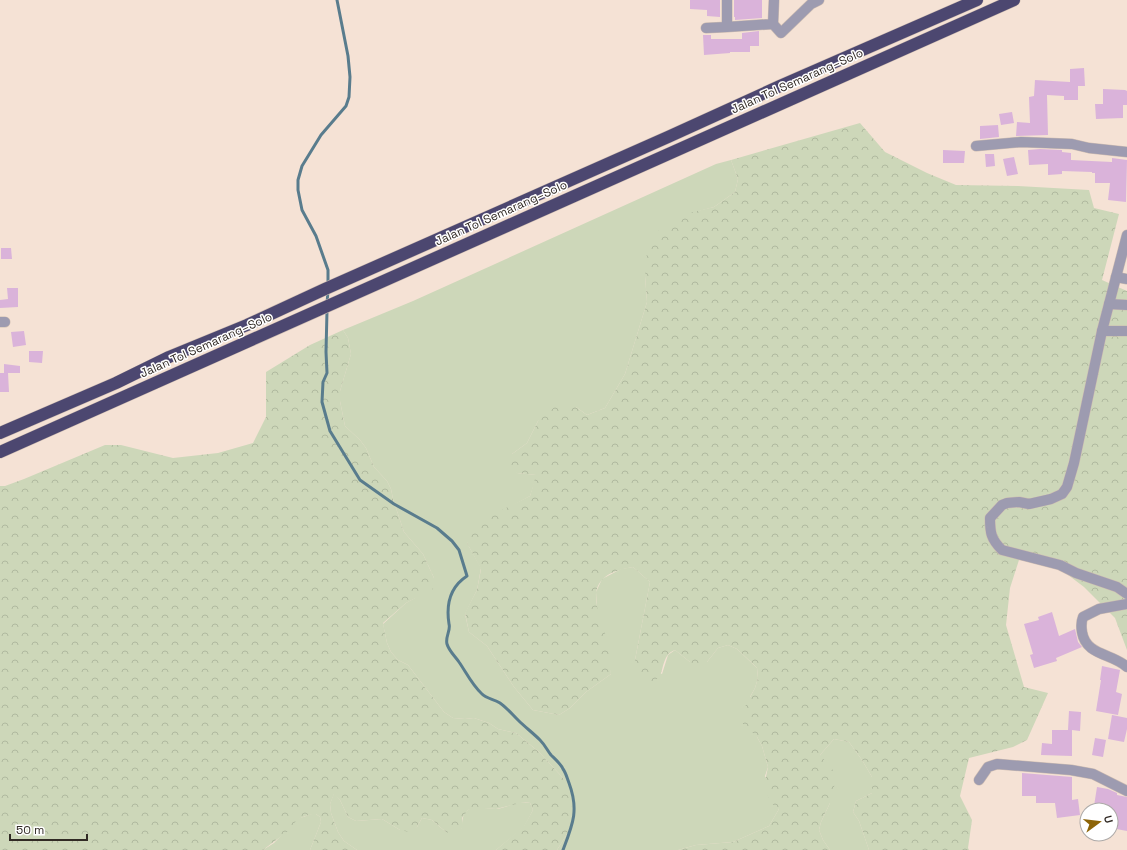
<svg xmlns="http://www.w3.org/2000/svg" width="1127" height="850" viewBox="0 0 1127 850" font-family="'Space Grotesk',sans-serif">
	<style>
		.grass { fill: #cdd7b9 }
		.forest { fill: url(#forest-crowns) }
		.lines { fill: none; stroke-linecap: round; stroke-linejoin: round }
		.stream { stroke: #597c8d; stroke-width: 3 }
		.building { fill: #dab3da }
		.minor-casing { stroke: #cebdb2; stroke-width: 11 }
		.tertiary-casing { stroke: #cebdb2; stroke-width: 11 }
		.motorway-casing { stroke: #cebdb2; stroke-width: 13 }
		.minor { stroke: #9d9bb0; stroke-width: 10 }
		.tertiary { stroke: #9d9bb0; stroke-width: 10 }
		.motorway { stroke: #4c4770; stroke-width: 12 }
		.labels { text-anchor: middle; stroke-width: 3; stroke-linejoin: round; paint-order: stroke }
		.street-label { font-size: 12px; fill: #312a25; stroke: #fff }
	</style>
	<defs>
		<pattern id="forest-crowns" width="20" height="18" patternUnits="userSpaceOnUse"><rect width="20" height="18" fill="#cdd7b9"/><path d="M2 6a3 3 0 1 1 6 0M12 15a3 3 0 1 1 6 0" fill="none" stroke="#b0b99f"/></pattern>
	</defs>
	<rect width="100%" height="100%" fill="#f5e2d5"/>
	<path class="grass" d="M731,160L738,179L735,192L714,207L699,211L645,276L647,302L625,374L605,408L587,415L576,407L538,421L527,443L512,454L517,473L537,475L530,496L508,508L467,543L481,568L477,590L465,614L469,632L487,646L514,687L533,710L559,715L570,708L586,692L611,674L597,611L596,592L602,579L621,569L633,567L650,582L635,660L662,674L668,655L675,650L690,662H707L718,648L728,645L737,649L757,668L758,678L755,688L750,697L757,737L762,746L768,767L765,776L779,809L769,826L733,842L696,845L678,850H557L567,834L564,779L539,752L516,733L498,729L489,723L474,718L465,719L453,718L444,712L408,665L398,660L391,652L387,643L383,624L406,603L415,598L434,578L423,554L404,532L393,499L391,489L387,481L374,467L366,448L360,440L345,426L340,401V391L351,354L348,338L343,330L413,301L716,164Z
		M834,739L849,742L862,760L872,777V793L856,801L853,812L859,821L869,850H830L823,840L819,830L821,822L830,803L820,755Z
		M334,793L340,800L348,817L356,821L382,819L400,830L417,827L422,818L432,820L446,832L462,828C462,821 462,815 468,810C475,805 487,809 496,809C507,808 518,800 530,803L533,810L524,827L496,850H357L344,841L338,832L331,813L330,804Z
		M312,814H316L320,817L321,822L310,850H263L274,843L297,819Z"/>
	<path class="forest" d="M860,123L885,152L927,173L956,185L1018,186L1089,190L1094,208L1119,214L1102,280L1127,291V650L1115,618L1084,587L1051,562L1019,560L1010,588L1006,625L1024,687L1048,693L1027,740L1013,747L969,758L960,796L972,820L968,848L969,850H869L859,821L853,812L856,801L872,793V777L862,760L849,742L834,739L820,755L837,775L830,803L821,822L819,830L823,840L830,850H678L696,845L733,842L769,826L779,809L771,803L764,786L768,767L762,746L757,737L743,724L741,714L755,688L758,678L757,668L753,664L737,649L728,645L718,648L707,662L698,666L690,662L675,650C672,651 669,653 667,656C659,670 666,677 647,684C635,677 634,673 635,660L650,582L633,567C575,576 600,612 610,649C612,657 610,666 611,674L586,692L570,708L559,715L533,710L514,687L487,646L469,632L465,613L477,590L481,569L467,543L476,523L530,496L536,475L517,473L505,466L512,454L527,443L538,421L557,405L576,407L587,415L605,408L625,374L647,302L645,276L647,251L654,234L680,215L714,207L735,192L738,179L731,160Z
		M343,330L348,338L351,354L340,391V401L345,426L360,440L366,448L374,467L387,481L391,489L393,499L404,532L423,554L434,578L433,589L406,603L383,623L387,643L391,652L398,660L408,665L444,712L453,718L465,719L474,718L489,723L498,729L516,733L539,752L564,779L574,816L567,834L557,850H496L524,826L533,810L530,803L525,802L496,809L477,808L468,810L462,818V828L455,835L446,832L432,820L422,818L417,827L409,832L400,830L382,819L356,821L348,817L340,800L334,794L330,804L331,813L338,832L344,841L357,850H310L321,822L320,817L316,814C306,815 295,818 292,828L263,850H0V486H5L24,479L105,445H121L173,458L218,453L253,443L266,417V372L310,345Z"/>
	<g class="lines">
		<path class="stream" d="M328,285V270L316,236L302,210L298,190V180L302,166L321,135L346,106L349,97L350,77L348,56L337,0
			M327,303L328,291
			M327,311L326,352L327,373L323,382L322,402L330,431L360,480L394,504L437,528L452,541L459,550L467,576C450,587 446,605 449,624C451,630 445,637 447,644C449,651 455,656 459,662C466,672 472,685 482,694C487,699 494,699 500,703C507,708 512,714 518,720C525,727 533,733 540,740C545,745 547,750 551,755C555,759 561,764 563,769C566,773 567,778 569,783C579,810 573,824 563,850"/>
	</g>
	<path class="building" d="M690,0H720V17L707,16V10L690,9Z
		M734,0H762V18L735,20V17H734Z
		M759,31V46H750V52H730V53L704,55L703,35H711V39H742V33Z
		M1084,68L1085,86H1078V100H1064V96L1047,95L1048,135L1016,136L1017,122L1030,123L1029,97L1034,96L1035,80L1070,82V69Z
		M1103,89L1125,90L1127,91V105H1123V118L1096,119L1095,104H1103Z
		M1012,112L1014,123L1001,125L999,114Z
		M998,125L999,137L980,139V126Z
		M1040,149L1062,150V152L1071,153V160L1112,162V158L1127,160L1126,202L1108,200L1110,183H1095V173H1092V172L1062,171V174L1048,175V164L1029,165L1028,150Z
		M943,150L965,151L964,163H943Z
		M985,154H994L995,166L986,167Z
		M1014,157L1018,174L1007,176L1003,159Z
		M1,248H11L12,259H1Z
		M7,288H18V307L0,308V300L8,299Z
		M24,331L26,345L13,347L11,332Z
		M29,351H43L42,363L29,362Z
		M4,364L20,366V373H4Z
		M0,373H8L9,392H0Z
		M1052,612L1059,636L1075,629L1078,642L1082,647L1056,658L1057,661L1034,668L1030,655L1033,654L1024,624L1039,620L1038,617Z
		M1102,666L1120,670L1116,692L1122,694L1118,715L1096,711L1101,680H1100Z
		M1069,711L1081,712L1080,731L1072,730V756L1041,755L1042,743L1052,744V730H1068Z
		M1112,715L1127,718V729L1124,742L1108,739Z
		M1095,738L1106,740L1103,757L1092,755Z
		M1022,773L1072,777V800L1078,799L1080,815L1057,818L1055,803H1036V796H1022Z
		M1097,787L1108,789L1117,793V795L1127,797V831L1111,828V810L1094,806Z"/>
	<g class="lines">
		<g class="minor-casing">
			<path id="minor" d="M727,0V27L773,24
				M774,0L773,24L781,33L811,4L819,0
				M706,28L727,27
				M976,146L1021,142L1072,144L1089,148L1127,152
				M1116,277L1127,279
				M1109,304L1127,305
				M0,322H5
				M1102,331H1127
				M1127,604L1099,609L1083,617C1081,622 1081,626 1082,632C1086,656 1112,653 1127,667
				M979,780L988,767L997,764L1071,770L1093,774L1127,791"/>
		</g>
		<g class="tertiary-casing">
			<path id="tertiary" d="M1127,235L1102,331L1074,463L1067,487L1062,494L1051,499L1029,504L1019,502L1007,503L1002,505L990,518C990,533 991,539 1002,550L1060,565L1076,573L1117,587L1127,594"/>
		</g>
		<g class="motorway-casing">
			<path id="motorway" d="M0,433L116,383L169,357L247,325L325,289L668,137L780,86L977,0
				M0,452C339,303 675,149 1014,0"/>
		</g>
		<use href="#minor" class="minor"/>
		<use href="#tertiary" class="tertiary"/>
		<use href="#motorway" class="motorway"/>
	</g>
	<g class="labels">
		<g class="street-label">
			<text transform="translate(797 81) rotate(-24)" y="4">Jalan Tol Semarang–Solo</text>
			<text transform="translate(501 213) rotate(-24)" y="4">Jalan Tol Semarang–Solo</text>
			<text transform="translate(206 345) rotate(-24)" y="4">Jalan Tol Semarang–Solo</text>
		</g>
	</g>
	<g transform="translate(1099 822) rotate(75)"><circle r="19" fill="#ffffff" stroke="#adaaa8"/>
	<path d="M0-3L7 15L0 10L-7 15Z" fill="#8d6408"/>
	<text y="-6" font-size="11" font-weight="bold" text-anchor="middle" fill="#312a25">U</text>
	</g>
	<path d="M10 834v6h77v-6" fill="none" stroke="#312a25" stroke-width="2"/>
	<text x="16" y="834" font-size="12" fill="#312a25" stroke="#ffffff" stroke-width="3" paint-order="stroke">50 m</text>
</svg>
